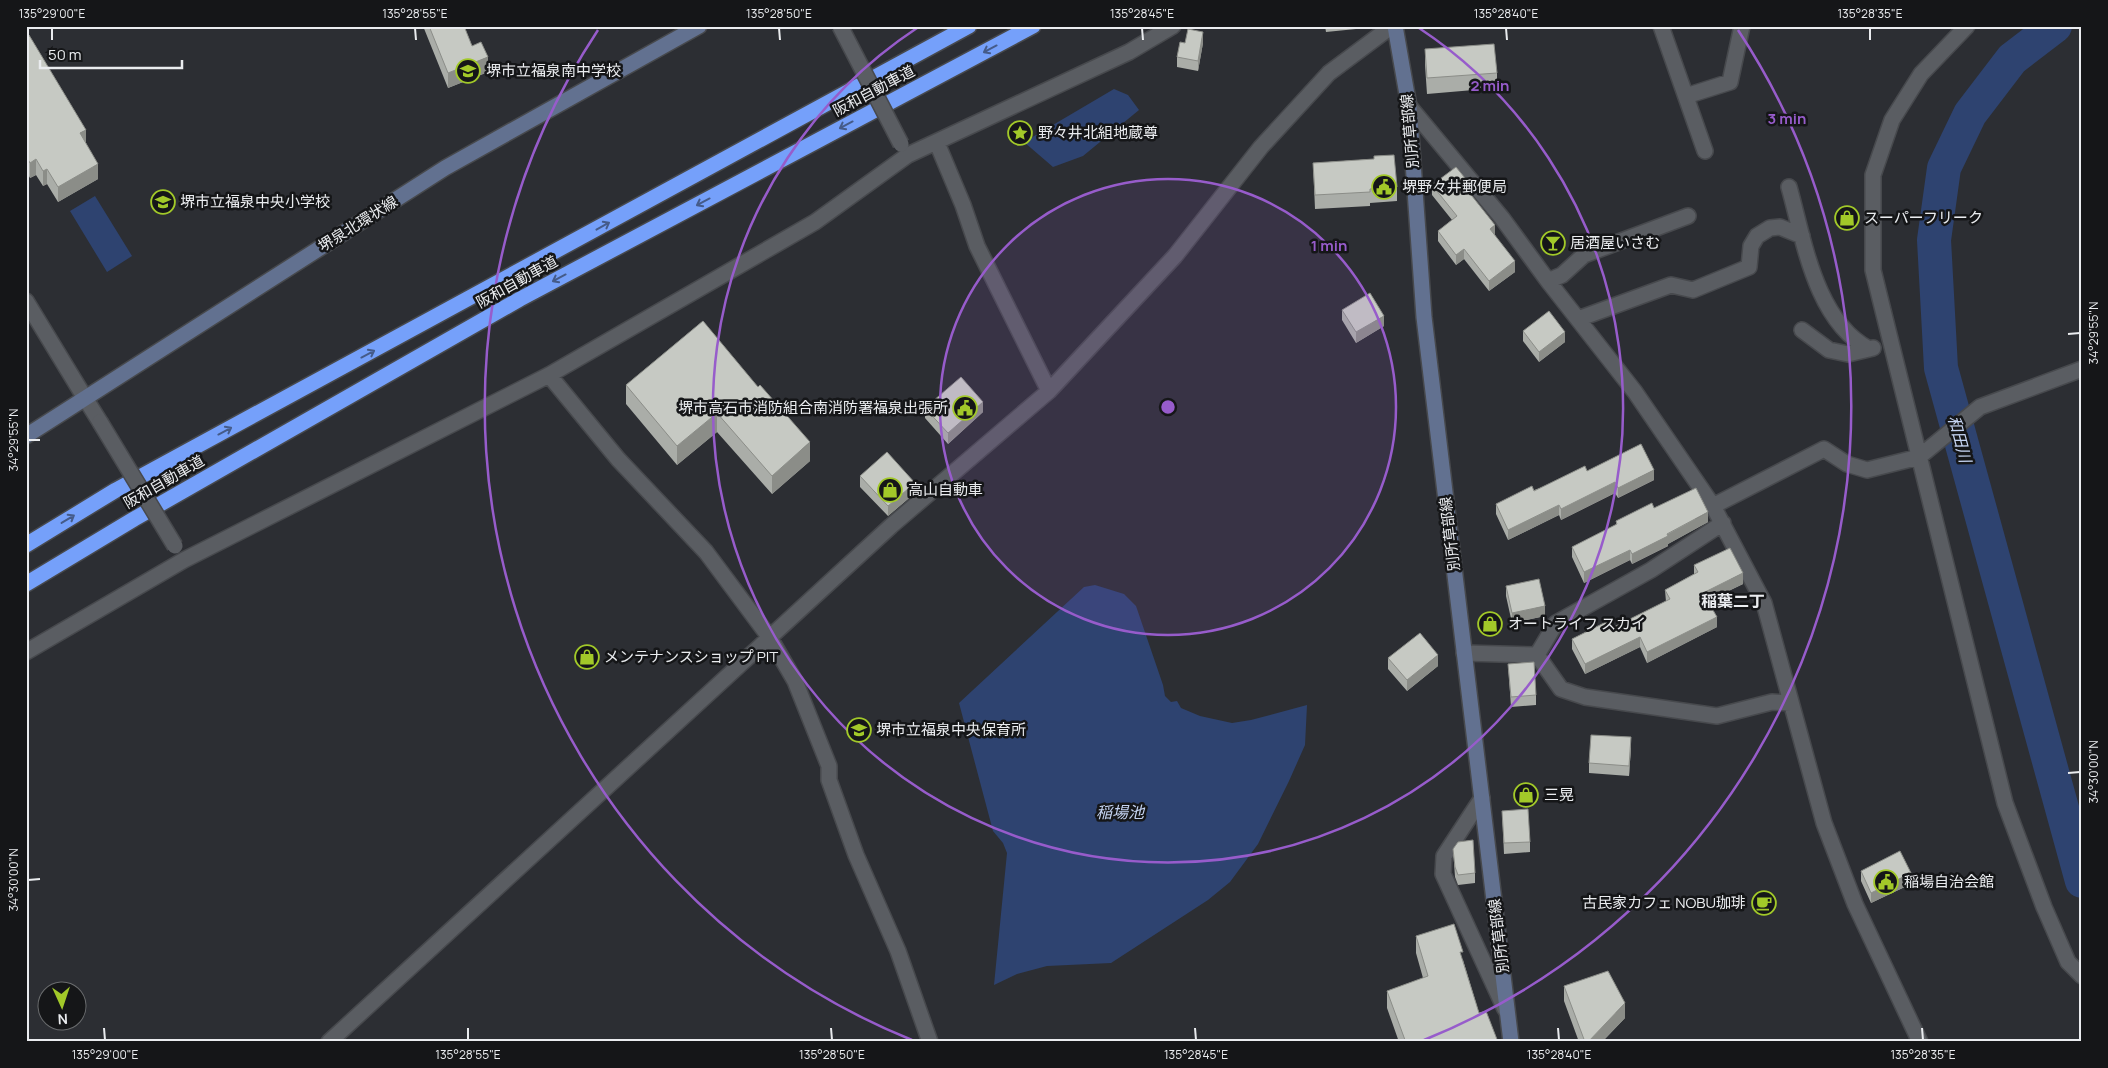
<svg xmlns="http://www.w3.org/2000/svg" width="2108" height="1068" viewBox="0 0 2108 1068" font-family="Manrope,'Noto Sans JP',sans-serif">
	<style>
		.water { fill: #2e4370 }
		.lines { fill: none; stroke-linecap: round; stroke-linejoin: round }
		.river { stroke: #2e4370; stroke-width: 34 }
		.minor-casing { stroke: #47494d; stroke-width: 18 }
		.tertiary-casing { stroke: #47494d; stroke-width: 18 }
		.secondary-casing { stroke: #47494d; stroke-width: 18 }
		.motorway-casing { stroke: #47494d; stroke-width: 18 }
		.minor { stroke: #5a5d62; stroke-width: 15 }
		.tertiary { stroke: #5a5d62; stroke-width: 15 }
		.secondary { stroke: #627190; stroke-width: 15 }
		.motorway { stroke: #75a0fa; stroke-width: 15 }
		.minor-bridge-casing { stroke: #47494d; stroke-width: 18; stroke-linecap: butt }
		.minor-bridge { stroke: #5a5d62; stroke-width: 15 }
		.wall { fill: #aaada8 }
		.shaded-wall { fill: #8b8d88 }
		.building { fill: #c6c9c3; stroke: #8b8d88 }
		.oneway { stroke: #455b89 }
		.ticks { fill: none; stroke: #eaecef; stroke-width: 2 }
		.ring { fill: none; stroke: #975ccb; stroke-width: 2.5 }
		.labels { text-anchor: middle; stroke-width: 5; stroke-linejoin: round; paint-order: stroke }
		.poi-label { font-size: 15px; fill: #eaecef; stroke: #151618; text-anchor: start }
		.street-label { font-size: 15px; fill: #eaecef; stroke: #151618 }
		.water-label { font-size: 16px; font-style: italic; fill: #c5d4f2; stroke: #151618 }
		.neighbourhood-label { font-size: 16px; font-weight: bold; fill: #eaecef; stroke: #151618 }
		.centre { fill: #975ccb; stroke: #151618; stroke-width: 2.5 }
		.ring-label { font-size: 15px; text-anchor: middle; font-weight: bold; fill: #975ccb; stroke: #151618; stroke-width: 5; stroke-linejoin: round; paint-order: stroke }
		.neatline { fill: none; stroke: #eaecef; stroke-width: 2 }
		.ticks-label { font-size: 12px; text-anchor: middle; fill: #eaecef }
	</style>
	<rect width="100%" height="100%" fill="#2c2e33"/>
	<path class="water" d="M1114,89L1128,95L1139,110L1083,156L1053,167L1024,142Z
		M95,196L132,256L107,272L70,211Z
		M1095,585L1124,594L1136,606L1163,685L1165,696L1171,702L1177,701L1181,708L1200,716L1232,723L1251,720L1307,705L1305,745L1289,781L1258,844L1230,882L1208,900L1111,963L1047,966L1017,974L994,985L1007,853L1003,843L993,831L959,703L1084,587Z"/>
	<g class="lines">
		<path class="river" d="M2055,26L2012,59L1970,114L1944,168L1934,240L1941,368L2082,881"/>
		<g class="minor-casing">
			<path id="minor" d="M1661,26L1705,151
				M1967,26L1921,74L1892,120L1873,175V270L2005,803L2044,907L2068,962L2082,976
				M1686,96L1730,82L1742,26
				M1409,106L1502,218L1548,281L1635,392L1713,506L1764,603L1824,823L1855,904L1920,1042
				M937,143L963,205L977,246L1049,391
				M1789,187C1804,240 1815,320 1869,349
				M1548,281L1562,275L1584,255L1688,216
				M1578,319L1671,285L1693,290L1749,267L1751,246L1757,236L1770,228L1780,227L1802,236
				M1802,330L1829,350L1848,354L1873,348
				M549,375L618,459L706,552L770,638L795,681L829,766V780L856,855L898,951L930,1042
				M85,398L100,422
				M1713,506L1824,449L1847,464L1867,470L1919,457L1980,407L2082,369
				M26,652L184,560L549,375L815,222L908,155L1129,52L1173,26
				M1464,653L1537,655L1561,689L1585,697L1717,716L1772,702L1791,703
				M1537,655L1556,623L1651,570L1723,523
				M1482,798L1444,856L1443,874L1505,1009
				M329,1042L891,526L1049,391L1175,256L1261,147L1329,73L1392,26"/>
		</g>
		<g class="tertiary-casing">
			<path id="tertiary" d="M26,301L85,398"/>
		</g>
		<g class="secondary-casing">
			<path id="secondary" d="M1395,26L1409,106L1424,317L1511,1042
				M26,436L445,168L699,26"/>
		</g>
		<g class="motorway-casing">
			<path id="motorway" d="M26,545L116,490L969,26
				M26,584L134,519L520,299L1033,26"/>
		</g>
		<use href="#minor" class="minor"/>
		<use href="#tertiary" class="tertiary"/>
		<use href="#secondary" class="secondary"/>
		<use href="#motorway" class="motorway"/>
		<g class="minor-bridge-casing">
			<path id="minor-bridge" d="M840,26L901,144
				M100,422L175,546"/>
		</g>
		<use href="#minor-bridge" class="minor-bridge"/>
	</g>
	<path class="wall" d="M423,26H464L472,46L488,72L448,88Z
		M1272,26H1286L1272,28Z
		M1325,26H1366V28L1326,32Z
		M26,37L86,143L98,179L58,202L47,184L43,186L36,175L30,178L26,171Z
		M1185,43H1203L1198,71L1177,67V57Z
		M1425,49L1497,73V88L1427,94L1425,65Z
		M1374,159L1397,187V201L1370,203V206L1315,209L1313,163Z
		M1432,185L1469,192L1495,235L1515,272L1489,291L1464,259L1456,265L1438,241V231L1452,220L1432,195Z
		M1342,310L1384,326L1356,343L1342,320Z
		M703,321L810,461L772,494L717,432L677,465L626,404V385Z
		M1523,331L1565,342L1539,362L1523,341Z
		M925,408L983,412L948,444L925,418Z
		M1587,471L1654,480L1618,498L1615,493L1561,520L1559,515L1508,540L1496,514V504Z
		M860,476L915,493L888,516L860,487Z
		M1654,508L1708,522L1668,544V546L1632,564L1630,560L1584,583L1572,557V547L1616,525V521Z
		M1694,565L1743,584L1708,601L1717,627L1647,663L1640,647L1585,674L1572,649V639L1612,628L1666,602L1665,590L1694,574Z
		M1506,586L1545,616L1512,623L1506,596Z
		M1388,658L1438,666L1407,691L1388,669Z
		M1508,664L1536,695V705L1511,707Z
		M1631,748L1629,776L1589,773V763Z
		M1502,811L1530,842V852L1504,854Z
		M1453,849L1475,873V883L1458,885L1455,877Z
		M1861,871L1911,884L1871,903L1861,881Z
		M1416,936L1463,960L1479,1013L1498,1042H1399L1387,1008V991L1423,978L1416,953Z
		M1564,986L1625,1018L1602,1042H1579L1564,1001Z"/>
	<path class="shaded-wall" d="M1203,32V43L1198,71V61Z
		M488,57V72L448,88V73Z
		M86,130V145L80,133Z
		M36,159V175L30,178V163Z
		M98,164V179L58,202V187Z
		M47,169V184L43,186V171Z
		M1469,183V193L1464,186Z
		M1495,225V235L1490,240V229Z
		M1464,249V259L1456,265V255Z
		M1515,261V272L1489,291V281Z
		M1384,316V326L1356,343V332Z
		M1565,332V342L1539,362V352Z
		M983,402V412L948,444V433Z
		M717,413V432L677,465V446Z
		M810,442V461L772,494V476Z
		M1654,470V480L1618,498V488Z
		M1615,482V493L1561,520V509Z
		M915,483V493L888,516V506Z
		M1559,505V515L1508,540V530Z
		M1708,512V522L1668,544V546L1632,564V554Z
		M1630,550V560L1584,583V572Z
		M1743,573V584L1703,603V593Z
		M1545,606V616L1512,623V613Z
		M1717,617V627L1647,663V652Z
		M1640,637V647L1585,674V664Z
		M1438,655V666L1407,691V680Z
		M1631,737V748L1629,776V766Z
		M1911,873V884L1871,903V893Z
		M1625,1003V1018L1602,1042H1588Z"/>
	<path class="building" d="M429,26H464L472,46L481,42L488,57L448,73Z
		M1188,29L1203,32L1198,61L1177,57L1180,42L1185,43Z
		M29,35L86,130L80,133L98,164L58,187L47,169L43,171L36,159L30,163L26,156V37Z
		M1494,44L1497,73L1427,78L1425,49Z
		M1394,155L1397,187L1370,189V192L1315,195L1313,163L1374,159V156Z
		M1456,167L1469,183L1464,186L1495,225L1490,229L1515,261L1489,281L1464,249L1456,255L1438,231L1457,216L1432,185Z
		M1370,293L1384,316L1356,332L1342,310Z
		M1549,311L1565,332L1539,352L1523,331Z
		M703,321L758,387L760,385L810,442L772,476L717,413L677,446L626,385Z
		M961,377L983,402L948,433L925,408Z
		M1641,444L1654,470L1618,488L1615,482L1561,509L1559,505L1508,530L1496,504L1532,486L1534,491L1585,466L1587,471Z
		M887,452L915,483L888,506L860,476Z
		M1696,488L1708,512L1667,534L1668,536L1632,554L1630,550L1584,572L1572,547L1617,524L1616,521L1652,503L1654,508Z
		M1730,548L1743,573L1703,593L1717,617L1647,652L1640,637L1585,664L1572,639L1608,621L1612,628L1670,599L1665,590L1698,572L1694,565Z
		M1539,579L1545,606L1512,613L1506,586Z
		M1420,633L1438,655L1407,680L1388,658Z
		M1534,662L1536,695L1511,697L1508,664Z
		M1591,735L1631,737L1629,766L1589,763Z
		M1528,809L1530,842L1504,843L1502,811Z
		M1473,840L1475,873L1458,875L1455,867L1453,849L1458,842Z
		M1900,851L1911,873L1871,893L1861,871Z
		M1454,924L1463,952H1460L1479,1013L1486,1011L1498,1042H1401L1405,1040L1387,991L1428,976L1416,936Z
		M1608,971L1625,1003L1588,1042H1585L1564,986Z"/>
	<defs><path id="oneway-shaft" d="M-6 0H5M1.5-3L5.5 0L1.5 3" fill="none" stroke-width="1.6" stroke-linecap="round" stroke-linejoin="round" transform="scale(1.25)"/></defs>
	<g class="oneway">
		<use href="#oneway-shaft" transform="translate(990 49) rotate(152)"/>
		<use href="#oneway-shaft" transform="translate(846 125) rotate(152)"/>
		<use href="#oneway-shaft" transform="translate(703 202) rotate(152)"/>
		<use href="#oneway-shaft" transform="translate(603 226) rotate(-29)"/>
		<use href="#oneway-shaft" transform="translate(559 278) rotate(152)"/>
		<use href="#oneway-shaft" transform="translate(368 354) rotate(-28)"/>
		<use href="#oneway-shaft" transform="translate(225 431) rotate(-28)"/>
		<use href="#oneway-shaft" transform="translate(68 519) rotate(-31)"/>
	</g>
	<path class="ticks" d="M52,28V40M415,28L416,40M779,28L780,40M1142,28L1143,40M1506,28L1507,40M1870,28V40M2068,334L2080,333M28,440H40M2068,773L2080,772M28,880L40,879M104,1028L105,1040M468,1028V1040M831,1028L832,1040M1195,1028L1196,1040M1558,1028L1559,1040M1922,1028L1923,1040"/>
	<circle cx="1168" cy="407" r="228" fill="#975ccb" fill-opacity=".12"/>
	<g class="ring">
		<circle cx="1168" cy="407" r="228"/>
		<path d="M1419 28A455 455 0 1 1 917 28"/>
		<path d="M912 1040A683 683 0 0 1 598 30M1738 30A683 683 0 0 1 1424 1040"/>
	</g>
	<defs>
		<g id="school-ring" transform="scale(1.25)"><circle r="9.5" fill="#151618" stroke="#a2c929" stroke-width="1.5"/><path d="M0-5L7-2L0 1L-7-2ZM-4 1L0 2.5L4 1V4Q0 6-4 4Z" fill="#a2c929"/></g>
		<g id="sight-ring" transform="scale(1.25)"><circle r="9.5" fill="#151618" stroke="#a2c929" stroke-width="1.5"/><path d="M0-6L1.8-2.2L6-1.7L2.9 1.2L3.7 5.4L0 3.3L-3.7 5.4L-2.9 1.2L-6-1.7L-1.8-2.2Z" fill="#a2c929"/></g>
		<g id="civic-ring" transform="scale(1.25)"><circle r="9.5" fill="#151618" stroke="#a2c929" stroke-width="1.5"/><path d="M-.6-6.5H3V-4.5H.6V-3L4-1V1h2V6H-6V1h2V-1L-.6-3ZM-1.2 2.5V6h2.4V2.5Z" fill="#a2c929"/></g>
		<g id="shop-ring" transform="scale(1.25)"><circle r="9.5" fill="#151618" stroke="#a2c929" stroke-width="1.5"/><path d="M-5-2.5h2.3a2.7 3.5 0 0 1 5.4 0H5L5.5 6h-11ZM-1.5-2.5h3a1.5 2.3 0 0 0-3 0Z" fill="#a2c929"/></g>
		<g id="bar-ring" transform="scale(1.25)"><circle r="9.5" fill="#151618" stroke="#a2c929" stroke-width="1.5"/><path d="M-6-5H6L.8 .8V4.5H3.5V6h-7V4.5H-.8V.8Z" fill="#a2c929"/></g>
		<g id="cafe-ring" transform="scale(1.25)"><circle r="9.5" fill="#151618" stroke="#a2c929" stroke-width="1.5"/><path d="M-5.5-4.5H6V0H3Q3 3.5 0 3.5H-2.5Q-5.5 3.5-5.5 0ZM3-3.2v2h1.7v-2ZM-6 4.5H4V6H-6Z" fill="#a2c929"/></g>
	</defs>
	<g fill-rule="evenodd">
		<use href="#school-ring" x="468" y="71"/>
		<use href="#sight-ring" x="1020" y="133"/>
		<use href="#civic-ring" x="1384" y="187"/>
		<use href="#school-ring" x="163" y="202"/>
		<use href="#shop-ring" x="1847" y="218"/>
		<use href="#bar-ring" x="1553" y="243"/>
		<use href="#civic-ring" x="965" y="408"/>
		<use href="#shop-ring" x="890" y="490"/>
		<use href="#shop-ring" x="1490" y="624"/>
		<use href="#shop-ring" x="587" y="657"/>
		<use href="#school-ring" x="859" y="730"/>
		<use href="#shop-ring" x="1526" y="795"/>
		<use href="#civic-ring" x="1886" y="882"/>
		<use href="#cafe-ring" x="1764" y="903"/>
	</g>
	<g class="labels">
		<g class="poi-label">
			<text x="486" y="76">堺市立福泉南中学校</text>
			<text x="1038" y="138">野々井北組地蔵尊</text>
			<text x="1402" y="192">堺野々井郵便局</text>
			<text x="180" y="207">堺市立福泉中央小学校</text>
			<text x="1864" y="223">スーパーフリーク</text>
			<text x="1570" y="248">居酒屋いさむ</text>
			<text x="948" y="413" text-anchor="end">堺市高石市消防組合南消防署福泉出張所</text>
			<text x="908" y="495">高山自動車</text>
			<text x="1508" y="629">オートライフ スカイ</text>
			<text x="604" y="662">メンテナンスショップ PIT</text>
			<text x="876" y="735">堺市立福泉中央保育所</text>
			<text x="1544" y="800">三晃</text>
			<text x="1904" y="887">稲場自治会館</text>
			<text x="1746" y="908" text-anchor="end">古民家カフェ NOBU珈琲</text>
		</g>
		<g class="street-label">
			<text transform="translate(874 91) rotate(-28)" y="5">阪和自動車道</text>
			<text transform="translate(1410 131) rotate(-95)" y="5">別所草部線</text>
			<text transform="translate(358 224) rotate(-32)" y="5">堺泉北環状線</text>
			<text transform="translate(517 282) rotate(-29)" y="5">阪和自動車道</text>
			<text transform="translate(164 482) rotate(-30)" y="5">阪和自動車道</text>
			<text transform="translate(1450 534) rotate(-97)" y="5">別所草部線</text>
			<text transform="translate(1499 936) rotate(-97)" y="5">別所草部線</text>
		</g>
		<g class="water-label">
			<text transform="translate(1960 439) rotate(75)" y="6">和田川</text>
			<text x="1120" y="818">稲場池</text>
		</g>
		<g class="neighbourhood-label">
			<text x="1733" y="607">稲葉二丁</text>
		</g>
	</g>
	<circle cx="1168" cy="407" r="8" class="centre"/>
	<g class="ring-label">
		<text x="1490" y="91">2 min</text>
		<text x="1787" y="124">3 min</text>
		<text x="1329" y="251">1 min</text>
	</g>
	<rect width="2108" height="1068" fill="none" stroke="#151618" stroke-width="55"/>
	<g transform="translate(62 1006) rotate(177)"><circle r="24" fill="#151618" stroke="#6a6c6e"/>
	<path d="M0-4L9 19L0 12L-9 19Z" fill="#a2c929"/>
	<text y="-8" font-size="14" font-weight="bold" text-anchor="middle" fill="#eaecef">N</text>
	</g>
	<path d="M40 60v8h142v-8" fill="none" stroke="#eaecef" stroke-width="2.5"/>
	<text x="48" y="60" font-size="15" fill="#eaecef" stroke="#151618" stroke-width="4" paint-order="stroke">50 m</text>
	<rect x="28" y="28" width="2052" height="1012" class="neatline"/>
	<g class="ticks-label">
		<text x="52" y="18">135°29'00"E</text>
		<text x="415" y="18">135°28'55"E</text>
		<text x="779" y="18">135°28'50"E</text>
		<text x="1142" y="18">135°28'45"E</text>
		<text x="1506" y="18">135°28'40"E</text>
		<text x="1870" y="18">135°28'35"E</text>
		<text transform="translate(2094 333) rotate(-90)" y="4">34°29'55"N</text>
		<text transform="translate(14 440) rotate(-90)" y="4">34°29'55"N</text>
		<text transform="translate(2094 772) rotate(-90)" y="4">34°30'00"N</text>
		<text transform="translate(14 880) rotate(-90)" y="4">34°30'00"N</text>
		<text x="105" y="1059">135°29'00"E</text>
		<text x="468" y="1059">135°28'55"E</text>
		<text x="832" y="1059">135°28'50"E</text>
		<text x="1196" y="1059">135°28'45"E</text>
		<text x="1559" y="1059">135°28'40"E</text>
		<text x="1923" y="1059">135°28'35"E</text>
	</g>
</svg>
